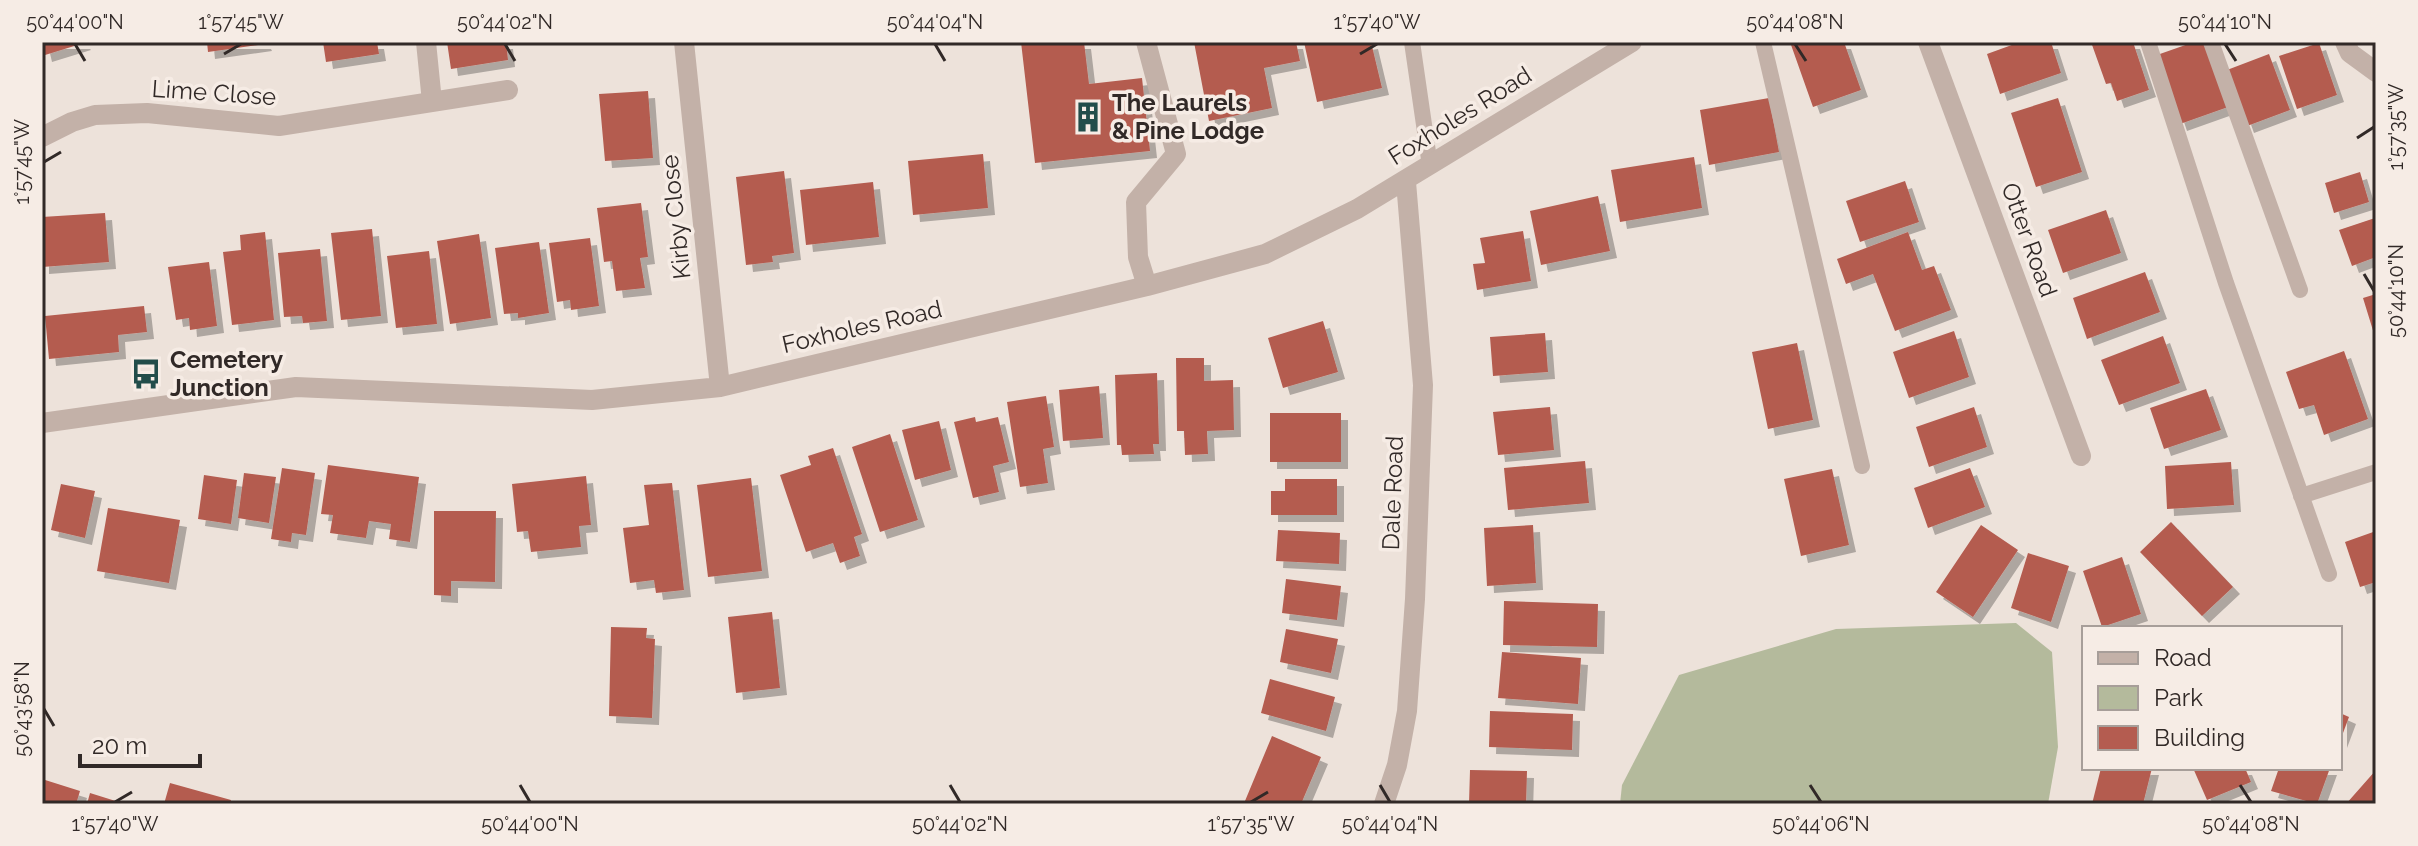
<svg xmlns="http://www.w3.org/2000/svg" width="2418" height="846" viewBox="0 0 2418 846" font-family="Raleway,sans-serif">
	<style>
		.green { fill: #b4ba9c }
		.building { fill: #b45c50; filter: url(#shadow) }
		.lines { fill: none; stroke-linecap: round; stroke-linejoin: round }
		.lane { stroke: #c3b1a8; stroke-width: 16 }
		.street { stroke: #c3b1a8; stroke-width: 20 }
		.ticks { fill: none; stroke: #312927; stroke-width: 3 }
		.labels { text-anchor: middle; stroke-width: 7; stroke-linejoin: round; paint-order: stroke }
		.street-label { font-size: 24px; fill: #312927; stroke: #f6ece5 }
		.poi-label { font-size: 24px; font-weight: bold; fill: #312927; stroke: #f6ece5; text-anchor: start }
		.neatline { fill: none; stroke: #312927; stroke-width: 3 }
		.ticks-label { font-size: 20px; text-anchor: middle; fill: #312927 }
	</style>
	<defs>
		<filter id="shadow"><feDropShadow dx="7" dy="7" stdDeviation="0" flood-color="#0004"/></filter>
	</defs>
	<rect width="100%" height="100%" fill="#ede2da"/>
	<path class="green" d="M2016,623L2052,652L2058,747L2048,804H1620L1622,785L1679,675L1836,629Z"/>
	<path class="building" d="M42,42H83L84,43L45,55Z
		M207,42H264L265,44L208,52Z
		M323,42H377L379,54L326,62Z
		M447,42H506L508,60L451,69Z
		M1021,42H1084L1089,84L1142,78L1150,151L1035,163Z
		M1194,42H1296L1300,61L1264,68L1272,108L1209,121Z
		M1304,42H1350L1351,45L1371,42L1382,88L1317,102Z
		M1790,42H1844L1861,90L1813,107Z
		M2020,42H2051L2061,73L2000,94L1987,54Z
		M2091,42H2133L2149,90L2117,101L2111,83L2106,84Z
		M2194,42H2205L2228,107L2180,124L2157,55Z
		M2319,43L2337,95L2297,109L2279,56Z
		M2269,54L2290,110L2247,126L2227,70Z
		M648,91L653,158L605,161L599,94Z
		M1769,98L1779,152L1709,165L1700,110Z
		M2058,98L2082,172L2036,187L2011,113Z
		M983,154L988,208L913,215L908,161Z
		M1694,157L1702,208L1620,222L1611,170Z
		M784,171L794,253L772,256L773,262L746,265L736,177Z
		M2360,172L2369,202L2334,213L2325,183Z
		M1905,181L1919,222L1860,242L1846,201Z
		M873,182L879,237L806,245L800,190Z
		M1598,196L1610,251L1541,265L1530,211Z
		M641,203L648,257L640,258L645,288L616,291L612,261L604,262L597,208Z
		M2106,210L2121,253L2063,273L2048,230Z
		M105,213L109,262L42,267V217Z
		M2375,218L2376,257L2352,266L2339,230Z
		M372,229L381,316L341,320L331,233Z
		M1523,231L1531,281L1477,290L1473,264L1485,263L1480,238Z
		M265,232L274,320L232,325L223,252L241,250L240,235Z
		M1908,232L1922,270L1934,266L1951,310L1895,331L1873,274L1846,284L1837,259Z
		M479,234L491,318L450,324L437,241Z
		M590,238L599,306L571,310L570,300L557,302L549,243Z
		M539,242L549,313L518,318V313L504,314L495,248Z
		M320,249L327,321L303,323L302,316L284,317L278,253Z
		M429,251L437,324L396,328L387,256Z
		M209,262L217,326L190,330L189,318L176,320L168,267Z
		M2145,272L2160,312L2087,339L2073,298Z
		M2376,294V337H2375L2363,298Z
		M144,306L147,332L118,335L119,352L49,359L45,316Z
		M1323,321L1338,372L1283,388L1268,338Z
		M1954,331L1969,377L1909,398L1893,352Z
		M1545,333L1548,372L1493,376L1490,337Z
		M2163,336L2180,383L2119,405L2101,360Z
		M1797,343L1813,420L1768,429L1752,352Z
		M2344,351L2368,419L2324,435L2314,405L2299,409L2286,372Z
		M1176,358H1204V381L1233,380L1234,430L1207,431L1208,454L1185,455L1184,431H1177Z
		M1157,373L1159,444H1153L1154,454L1122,455L1121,445H1117L1115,375Z
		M1099,386L1103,438L1063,441L1059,390Z
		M2206,389L2221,430L2164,449L2150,408Z
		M1046,396L1054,447L1043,449L1048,483L1020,487L1007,402Z
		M1550,407L1554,450L1498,455L1493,412Z
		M1974,407L1987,447L1929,467L1916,427Z
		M1270,413H1341V462H1270Z
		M975,417L976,422L998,417L1009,462L993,466L999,492L973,498L954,422Z
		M939,421L951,470L915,480L902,430Z
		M890,434L918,520L880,532L852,447Z
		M833,448L862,534L854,537L860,556L840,563L833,543L806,552L780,475L811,465L808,456Z
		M1585,461L1589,503L1508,510L1504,468Z
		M2231,462L2234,505L2167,509L2165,466Z
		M328,465L419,477L410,542L389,539L391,524L369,521L366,538L330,533L333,515L321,514Z
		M282,468L315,473L306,535L292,533L291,542L271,539Z
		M1970,468L1985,507L1928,528L1914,488Z
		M1832,469L1849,545L1801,556L1784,479Z
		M244,473L276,477L269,523L238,518Z
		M204,475L237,480L231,524L198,519Z
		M586,476L591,525L579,526L581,547L531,552L528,531L517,532L512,484Z
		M751,478L762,571L708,577L697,485Z
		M1285,479H1337V515H1271V491H1285Z
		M672,483L684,590L656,593L654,580L630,583L623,528L649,525L644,485Z
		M61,484L95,491L85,538L51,530Z
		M108,508L180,520L169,583L97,571Z
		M434,511H496L495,582L451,581V596L434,595Z
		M2171,522L2233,587L2202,616L2140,552Z
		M1533,525L1536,583L1487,586L1484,528Z
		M1981,525L2018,550L1973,617L1936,592Z
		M1278,530L1340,533L1339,564L1276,561Z
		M2376,531V582L2360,587L2345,542Z
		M2028,553L2069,566L2051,622L2011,608Z
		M2122,557L2141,614L2102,627L2083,571Z
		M1286,579L1341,586L1337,620L1282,613Z
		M1504,601L1598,604L1597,647L1503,645Z
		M772,612L780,688L736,693L728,617Z
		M611,627L647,628L646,638L655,639L652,718L609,716Z
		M1286,629L1338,639L1331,673L1280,662Z
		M1502,652L1581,658L1578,704L1498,698Z
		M1270,679L1335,697L1326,731L1261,713Z
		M1490,711L1573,714L1572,750L1489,747Z
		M2340,713L2349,717L2340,741Z
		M1272,736L1321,757L1301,804L1245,801Z
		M2101,768H2152L2143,804H2092Z
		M2193,768H2245L2251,782L2207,800Z
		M2279,768H2330L2317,804L2271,791Z
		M1470,770L1527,771L1526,804H1469Z
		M2376,770V804H2346Z
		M42,779L80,791L76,804H42Z
		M170,783L231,800L230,804H164Z
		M90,793L122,803V804H87Z"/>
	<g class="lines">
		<path class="lane" d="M1412,42L1430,166
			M1763,42L1862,466
			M2148,42L2226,283L2329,574
			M2211,42L2300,290
			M2301,496L2376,472"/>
		<path class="street" d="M426,42L432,102
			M684,42L720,387
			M1146,42L1176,154L1136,202L1138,257L1147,286
			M1928,42L2081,456
			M2345,42L2350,53L2376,72
			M42,137L72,122L95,115L147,113L279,126L508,90
			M42,423L296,387L592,400L720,387L1147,286L1265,254L1357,209L1632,42
			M1384,804L1397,765L1407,711L1415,599L1423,385L1406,182"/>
	</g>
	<path class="ticks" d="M75,44L85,61M505,44L515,61M935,44L945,61M1795,44L1806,61M2225,44L2236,61M224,54L241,44M1360,54L1377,44M2357,138L2374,127M44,162L61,152M2364,274L2374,291M44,709L54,726M520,785L530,802M950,785L960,802M1380,785L1390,802M1810,785L1821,802M2240,785L2251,802M115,802L132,792M1251,802L1268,792"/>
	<defs>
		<g id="building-bare" transform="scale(2.4)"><path d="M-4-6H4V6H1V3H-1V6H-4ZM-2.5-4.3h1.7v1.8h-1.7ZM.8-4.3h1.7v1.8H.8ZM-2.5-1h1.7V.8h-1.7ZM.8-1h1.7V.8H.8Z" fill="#224d4a" stroke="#f6ece5" stroke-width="2.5" paint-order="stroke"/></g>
		<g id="bus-bare" transform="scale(2.4)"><path d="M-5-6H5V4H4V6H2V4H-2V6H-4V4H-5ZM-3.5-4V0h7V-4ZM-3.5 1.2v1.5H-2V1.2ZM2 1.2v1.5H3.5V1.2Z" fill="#224d4a" stroke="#f6ece5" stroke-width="2.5" paint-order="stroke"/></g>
	</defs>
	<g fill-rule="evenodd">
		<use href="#building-bare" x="1088" y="117"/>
		<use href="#bus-bare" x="146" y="374"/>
	</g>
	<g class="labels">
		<g class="street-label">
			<text transform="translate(214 93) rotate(4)" y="8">Lime Close</text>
			<text transform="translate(1460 116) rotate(-32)" y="8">Foxholes Road</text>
			<text transform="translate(676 217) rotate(-96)" y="8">Kirby Close</text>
			<text transform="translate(2029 240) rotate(70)" y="8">Otter Road</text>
			<text transform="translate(862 327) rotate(-13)" y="8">Foxholes Road</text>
			<text transform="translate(1393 493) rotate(-88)" y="8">Dale Road</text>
		</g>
		<g class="poi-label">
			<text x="1112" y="111">The Laurels<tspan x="1112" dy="28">&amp; Pine Lodge</tspan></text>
			<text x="170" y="368">Cemetery<tspan x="170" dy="28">Junction</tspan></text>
		</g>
	</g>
	<rect width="2418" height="846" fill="none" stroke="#f6ece5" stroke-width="88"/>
	<rect x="2082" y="626" width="260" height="144" fill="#f6ece5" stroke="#a79e99" stroke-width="2"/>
	<rect x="2098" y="652" width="40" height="12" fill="#c3b1a8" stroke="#a79e99" stroke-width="2"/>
	<text x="2154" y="666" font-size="24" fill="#312927">Road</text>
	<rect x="2098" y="686" width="40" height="24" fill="#b4ba9c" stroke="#a79e99" stroke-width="2"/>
	<text x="2154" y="706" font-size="24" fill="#312927">Park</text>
	<rect x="2098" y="726" width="40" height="24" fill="#b45c50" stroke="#a79e99" stroke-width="2"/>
	<text x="2154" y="746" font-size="24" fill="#312927">Building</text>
	<path d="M80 754v12h120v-12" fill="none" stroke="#312927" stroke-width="4"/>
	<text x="92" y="754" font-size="24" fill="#312927" stroke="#f6ece5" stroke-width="6" paint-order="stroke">20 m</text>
	<rect x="44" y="44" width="2330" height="758" class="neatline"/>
	<g class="ticks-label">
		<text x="75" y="29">50°44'00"N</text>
		<text x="241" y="29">1°57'45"W</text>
		<text x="505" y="29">50°44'02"N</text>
		<text x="935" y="29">50°44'04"N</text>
		<text x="1377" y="29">1°57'40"W</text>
		<text x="1795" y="29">50°44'08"N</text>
		<text x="2225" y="29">50°44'10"N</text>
		<text transform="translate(2396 127) rotate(-90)" y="7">1°57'35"W</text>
		<text transform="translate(22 162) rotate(-90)" y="7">1°57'45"W</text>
		<text transform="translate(2396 291) rotate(-90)" y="7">50°44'10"N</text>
		<text transform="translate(22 709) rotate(-90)" y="7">50°43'58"N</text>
		<text x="115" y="831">1°57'40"W</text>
		<text x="530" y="831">50°44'00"N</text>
		<text x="960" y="831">50°44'02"N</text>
		<text x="1251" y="831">1°57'35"W</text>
		<text x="1390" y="831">50°44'04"N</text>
		<text x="1821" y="831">50°44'06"N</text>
		<text x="2251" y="831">50°44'08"N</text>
	</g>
</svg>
